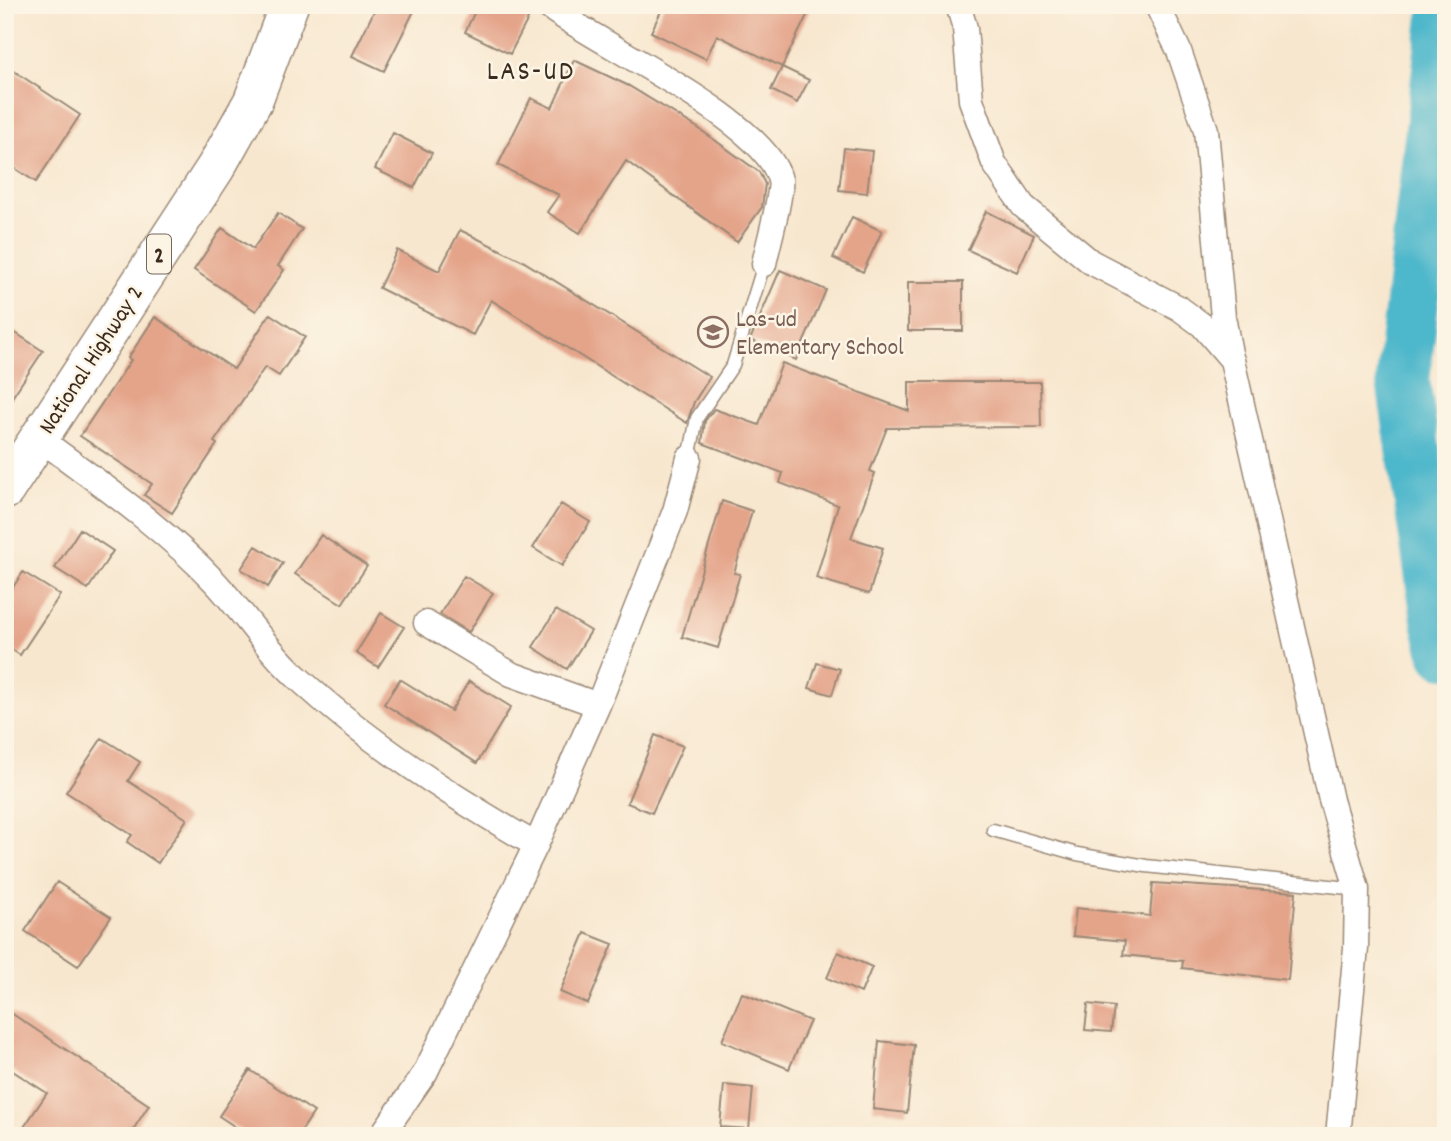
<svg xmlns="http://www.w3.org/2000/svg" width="1451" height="1141" viewBox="0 0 1451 1141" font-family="Dekko,sans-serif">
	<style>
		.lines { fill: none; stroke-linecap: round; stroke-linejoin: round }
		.river { stroke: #4eb7cb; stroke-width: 54 }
		.building { fill: #e4a48a }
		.service-casing { stroke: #9a8876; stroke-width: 15 }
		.minor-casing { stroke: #9a8876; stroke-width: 27 }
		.trunk-casing { stroke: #9a8876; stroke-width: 41 }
		.service { stroke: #fff; stroke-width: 12 }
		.minor { stroke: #fff; stroke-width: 24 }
		.trunk { stroke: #fff; stroke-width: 38 }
		.labels { text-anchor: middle; stroke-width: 5; stroke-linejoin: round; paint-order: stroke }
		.shield { fill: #fcf5e5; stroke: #75675a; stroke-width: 2 }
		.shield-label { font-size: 23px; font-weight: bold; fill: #3b2a1e }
		.education-label { font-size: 24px; fill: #785e54; stroke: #fcf5e5; text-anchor: start }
		.street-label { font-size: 24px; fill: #3b2a1e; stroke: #fcf5e5 }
		.quarter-label { font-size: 28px; letter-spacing: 2px; fill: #3b2a1e; stroke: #fcf5e5 }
	</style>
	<rect width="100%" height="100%" fill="#fcf5e5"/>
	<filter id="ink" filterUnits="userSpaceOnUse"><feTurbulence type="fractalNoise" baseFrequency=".0143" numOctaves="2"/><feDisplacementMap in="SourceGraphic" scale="14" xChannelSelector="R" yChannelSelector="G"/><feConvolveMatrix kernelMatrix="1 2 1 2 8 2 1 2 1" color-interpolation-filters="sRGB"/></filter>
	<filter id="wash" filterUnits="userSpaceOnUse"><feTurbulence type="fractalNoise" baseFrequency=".00686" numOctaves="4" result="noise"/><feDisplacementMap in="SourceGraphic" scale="28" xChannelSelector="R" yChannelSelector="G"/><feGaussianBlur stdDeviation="1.57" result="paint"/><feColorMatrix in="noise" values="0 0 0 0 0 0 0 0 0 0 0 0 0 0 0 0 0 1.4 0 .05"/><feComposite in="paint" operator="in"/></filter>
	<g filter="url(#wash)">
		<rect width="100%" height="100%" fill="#f8e7cf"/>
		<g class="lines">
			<path class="river" d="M1446,9L1403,380L1439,625L1446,652"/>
		</g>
		<g id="blocks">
			<path class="building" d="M377,5H417L384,71L352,56Z
				M478,5H515L531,13L510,54L465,32Z
				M664,5H812L782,67L717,35L706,59L651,32Z
				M574,60L629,86L698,128L759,172L765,184L762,207L737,242L626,161L580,233L547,212L559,195L498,165L531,98L552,108Z
				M5,65L80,115L36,182L5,162Z
				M782,67L809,80L797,103L771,90Z
				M393,133L432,153L414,188L375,169Z
				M844,148L872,151L867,193L839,190Z
				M986,211L1034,235L1017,272L968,250Z
				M278,213L302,229L278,266L284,270L256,311L194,270L222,228L253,249Z
				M852,217L882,231L863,272L833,258Z
				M460,230L521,260L710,377L694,402L687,423L491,300L473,335L379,288L397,250L439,271Z
				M780,270L826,290L796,360L750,340Z
				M908,282H963V331H908Z
				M270,314L305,337L279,376L265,367L214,442L217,444L172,513L144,495L152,484L80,436L131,360L128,358L155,317L234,369Z
				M5,326L43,351L5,408Z
				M782,363L909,411V382H1040L1041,427L887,428L870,471L875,473L851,538L883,548L869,594L816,578L838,505L780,483L783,473L702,443L705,421L714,409L759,425Z
				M722,501L752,511L734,573L740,574L718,648L682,637Z
				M561,504L590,522L562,566L533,548Z
				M80,529L113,551L88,589L55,568Z
				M321,535L367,566L342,604L295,574Z
				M256,546L283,563L268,587L241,569Z
				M23,572L60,595L20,655L5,645V599Z
				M464,576L493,593L469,632L440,614Z
				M556,610L591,631L567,669L533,647Z
				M381,613L404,627L378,667L356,653Z
				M817,663L840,669L832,695L809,688Z
				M400,679L451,711L469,681L511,707L477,763L384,704Z
				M655,735L683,746L652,813L627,803Z
				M102,738L140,762L128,781L187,819L158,863L127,842L132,835L66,792Z
				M57,882L111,917L78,966L25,931Z
				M1153,883L1296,892L1288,980L1182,968L1183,961L1123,955L1125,941L1073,936L1076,908L1150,916Z
				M585,933L613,944L588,1004L560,992Z
				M838,952L872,967L861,993L827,978Z
				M742,993L810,1021L789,1069L722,1041Z
				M1088,1004L1114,1007L1111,1032L1085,1030Z
				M5,1009L149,1105L129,1136H18L47,1093L5,1066Z
				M879,1041L914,1045L907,1113L873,1109Z
				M250,1070L314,1112L298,1136H249L219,1116Z
				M724,1085L753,1088L749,1129L720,1127Z"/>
		</g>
	</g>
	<g filter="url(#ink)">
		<use href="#blocks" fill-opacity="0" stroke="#9a8876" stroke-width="2"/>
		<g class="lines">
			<g class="service-casing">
				<path id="service" d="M689,458L697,418L733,365L764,264
					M993,830L1077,854L1146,866L1357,889"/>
			</g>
			<g class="minor-casing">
				<path id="minor" d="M546,5C597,44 767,121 780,180C783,192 767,248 764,264
					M958,5L965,28L971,100L994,163L1023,206L1091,262L1179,308L1202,325L1232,360L1331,800L1357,889L1356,948L1338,1136
					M1157,5L1179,51L1206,130L1223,317L1231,358
					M39,438C99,483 163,527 215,582C244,613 266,649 298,678C369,743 452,797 536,845
					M426,623L511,674L598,705
					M381,1136L425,1073L536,845L598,705L675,511L689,458"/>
			</g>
			<g class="trunk-casing">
				<path id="trunk" d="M5,490L216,167L253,101L289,5"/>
			</g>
			<use href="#service" class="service"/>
			<use href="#minor" class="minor"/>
			<use href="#trunk" class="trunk"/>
		</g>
	</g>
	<defs>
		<g id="school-ring" transform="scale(1.575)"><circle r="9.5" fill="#fcf5e5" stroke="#8d6e63" stroke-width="1.5"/><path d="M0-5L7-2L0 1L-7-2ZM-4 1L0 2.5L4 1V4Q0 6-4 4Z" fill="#8d6e63"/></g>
	</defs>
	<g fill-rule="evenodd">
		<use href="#school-ring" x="713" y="332"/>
	</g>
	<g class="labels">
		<rect class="shield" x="147" y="234.5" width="24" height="39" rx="5"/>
		<g class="shield-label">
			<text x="159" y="262">2</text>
		</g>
		<g class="education-label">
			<text x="736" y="326">Las-ud<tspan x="736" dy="28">Elementary School</tspan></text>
		</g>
		<g class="street-label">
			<text transform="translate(90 359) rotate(-57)" y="8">National Highway 2</text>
		</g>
		<g class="quarter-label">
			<text x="531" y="79">LAS-UD</text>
		</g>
	</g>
	<rect width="1451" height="1141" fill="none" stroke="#fcf5e5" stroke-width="28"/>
</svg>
